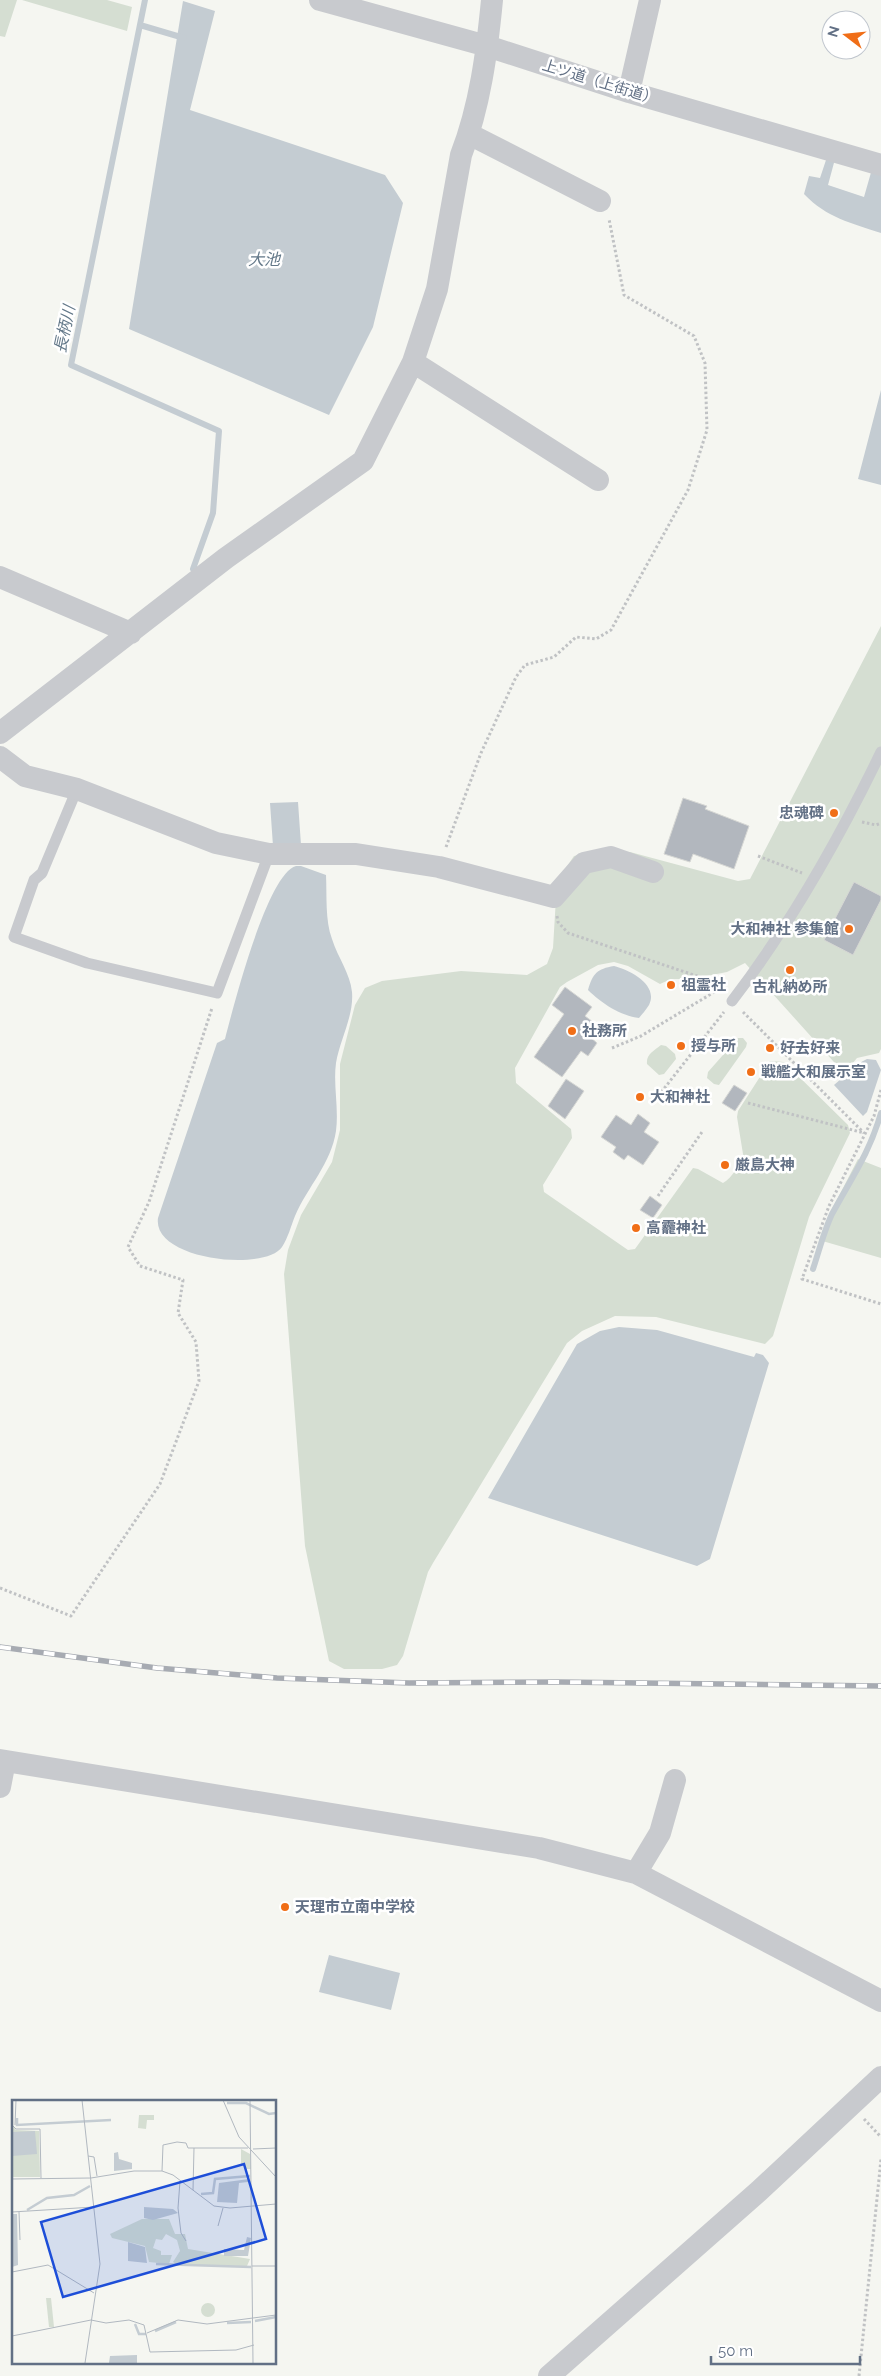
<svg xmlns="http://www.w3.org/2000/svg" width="881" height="2376" viewBox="0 0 881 2376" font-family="Raleway,'Noto Sans JP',sans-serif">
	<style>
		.green { fill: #d5ded2 }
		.water { fill: #c4ccd2 }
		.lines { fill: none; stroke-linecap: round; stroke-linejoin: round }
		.stream { stroke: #c4ccd2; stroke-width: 6 }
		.building { fill: #b2b7be; stroke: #d6d7d4 }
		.path { stroke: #c0c2c4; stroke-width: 3; stroke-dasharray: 2.5 2.5; stroke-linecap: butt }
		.lane { stroke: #c8cace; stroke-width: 11 }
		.street { stroke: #c8cace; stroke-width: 22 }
		.rail-casing { stroke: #a7abb2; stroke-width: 5.5 }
		.rail { stroke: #fff; stroke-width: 4; stroke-dasharray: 11; stroke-linecap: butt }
		.poi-dot { fill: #f06e17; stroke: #fff; stroke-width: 2 }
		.labels { text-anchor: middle; stroke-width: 5; stroke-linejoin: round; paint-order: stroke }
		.street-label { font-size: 15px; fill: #627085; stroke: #fff }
		.poi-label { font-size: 15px; font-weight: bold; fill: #627085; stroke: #fff; text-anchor: start }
		.water-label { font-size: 16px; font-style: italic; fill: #637889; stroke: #fff }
		.inset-river { fill: none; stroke: #c4ccd2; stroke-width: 2.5 }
		.inset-road { fill: none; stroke: #b1b8c0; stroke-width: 1 }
		.view { fill: #1d4ed8; fill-opacity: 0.15; stroke: #1d4ed8; stroke-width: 2.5 }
		.inset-edge { fill: none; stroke: #627085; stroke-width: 2.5 }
	</style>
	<rect width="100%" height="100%" fill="#f5f6f1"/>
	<path class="green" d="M0,0H17L5,37L0,36Z
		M22,0H107L132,7L127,31Z
		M881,626V1049L879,1053L857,1058L847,1070L842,1071L745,963L727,972L691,979H671L660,984L628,966L614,962L598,965L567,982L560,987L515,1068L516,1083L571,1129L572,1138L543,1185L544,1192L628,1250L635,1249L693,1168L698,1169L723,1183C732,1178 741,1163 743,1154L737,1117L738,1111L770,1061L784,1062L848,1125L850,1133L809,1217L773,1336L765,1344L656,1317L615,1316L582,1331L567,1343L433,1563L428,1572L403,1656L397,1665L382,1669H344L329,1661L305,1546L284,1274L288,1250L301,1215L332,1162L340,1130V1064L355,1005L365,988L382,981L461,971L527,975L547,964L553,948L557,881L574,856L600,850L630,852L738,881L750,879Z
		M738,1038H743L747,1043L746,1047L719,1085L714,1084L707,1078L708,1072Z
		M661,1045L666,1046L675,1054L676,1059L664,1074L659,1075L647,1064C646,1054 654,1051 661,1045Z
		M858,1159L881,1168V1258L819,1240L829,1215Z"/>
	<path class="water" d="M183,1L215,11L190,110L385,175L403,203L373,327L329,415L129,329Z
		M827,157L835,159L828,185L864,197L872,169L881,172V233C851,223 827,218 804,194L809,176L820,178Z
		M881,390V485L858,479Z
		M298,802L301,845L273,846L270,803Z
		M296,866H301L326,875C327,896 325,920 332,939C338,958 350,973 352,992C354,1016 340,1039 336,1063C333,1085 339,1108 336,1131C331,1164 308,1186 295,1216C291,1226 288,1238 282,1247C265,1272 152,1260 158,1218L217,1043L225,1039C233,1008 267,874 296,866Z
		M614,966C630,970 659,985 649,1005C646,1010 642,1014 639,1018C621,1016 601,1003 588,990C593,973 597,969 614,966Z
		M867,1059L876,1060L881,1070L867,1112L863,1116L834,1085C845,1076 855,1064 867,1059Z
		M619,1327L657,1330L754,1357L756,1353L763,1355L769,1363L710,1559L697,1566L488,1498L577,1344L600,1331Z
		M329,1955L400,1973L391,2010L319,1992Z"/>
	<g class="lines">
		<path class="stream" d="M145,0L71,365L219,431L213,513L193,569
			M140,25L184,38
			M813,1269C819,1251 824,1231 832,1214C852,1177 869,1154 881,1113"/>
	</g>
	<path class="building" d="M683,798L707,806L705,809L749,826L734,869L693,854L690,862L664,854Z
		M854,882L881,896V900L853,955L824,940Z
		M565,987L592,1007L585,1016L597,1025L589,1036L597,1043L588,1056L581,1051L562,1077L534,1057L564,1014L552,1005Z
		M566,1079L584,1091L565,1119L548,1106Z
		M734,1085L747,1093L735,1111L722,1103Z
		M638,1114L650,1123L644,1132L659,1142L643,1165L628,1155L624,1160L613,1152L616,1147L601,1137L616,1115L631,1125Z
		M650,1196L662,1205L653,1218L640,1210Z"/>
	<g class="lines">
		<path class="path" d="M862,822L876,825L881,823
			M446,847L481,753L516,677L525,665L554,657L576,637L596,639L611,630L688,490L707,430L705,363L694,336L624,295L609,219
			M758,856L802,873
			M557,916L558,922L568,933L718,983L722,988
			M743,1012L864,1133
			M612,1048L641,1036L721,988
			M881,1090L874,1116L829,1206L802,1279L881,1304
			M748,1103L864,1133
			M652,1104L724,1012
			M658,1196L702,1132
			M0,1588L71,1616L160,1484L199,1381L196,1342L178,1313L183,1280L140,1266L128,1247L149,1202L212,1008
			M864,2119L881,2137
			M859,2376L881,2159"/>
		<path class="lane" d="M77,789L42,873L34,880L14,937L87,963L217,993L269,854
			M732,1001C791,924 839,839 881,752"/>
		<path class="street" d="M320,0L487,46L629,92L881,165
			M629,92L650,0
			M469,134L600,201
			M413,362L598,480
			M0,577L131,633
			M0,733L226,558L363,461L413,362L437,289L461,155C480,106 487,52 492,0
			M0,757L25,776L77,789L216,843L269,854H356L439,867L554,897L584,863L611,857L653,872
			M0,1760L539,1848L636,1873L881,2001
			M0,1787L5,1761
			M636,1873L660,1833L675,1780
			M549,2376L759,2191L881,2077"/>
		<g class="rail-casing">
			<path id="rail" d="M0,1647L157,1668L277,1678L409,1683L559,1682L881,1686"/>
		</g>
		<use href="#rail" class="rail"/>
	</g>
	<g class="poi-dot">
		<circle cx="834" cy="813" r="5"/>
		<circle cx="849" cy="929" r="5"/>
		<circle cx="790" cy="970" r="5"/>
		<circle cx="671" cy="985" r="5"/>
		<circle cx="572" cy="1031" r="5"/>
		<circle cx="681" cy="1046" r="5"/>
		<circle cx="770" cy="1048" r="5"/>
		<circle cx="751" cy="1072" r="5"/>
		<circle cx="640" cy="1097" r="5"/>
		<circle cx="725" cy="1165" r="5"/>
		<circle cx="636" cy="1228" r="5"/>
		<circle cx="285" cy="1907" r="5"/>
	</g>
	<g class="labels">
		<g class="street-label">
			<text transform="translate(600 82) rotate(17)" y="5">上ツ道（上街道）</text>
		</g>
		<g class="poi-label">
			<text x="824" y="818" text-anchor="end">忠魂碑</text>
			<text x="839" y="934" text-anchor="end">大和神社 参集館</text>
			<text x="681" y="990">祖霊社</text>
			<text x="790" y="992" text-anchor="middle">古札納め所</text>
			<text x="582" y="1036">社務所</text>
			<text x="691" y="1051">授与所</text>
			<text x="780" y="1053">好去好来</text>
			<text x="761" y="1077">戦艦大和展示室</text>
			<text x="650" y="1102">大和神社</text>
			<text x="735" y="1170">厳島大神</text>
			<text x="646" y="1233">高龗神社</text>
			<text x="295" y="1912">天理市立南中学校</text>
		</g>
		<g class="water-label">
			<text x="264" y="265">大池</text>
			<text transform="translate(64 329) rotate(-78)" y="6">長柄川</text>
		</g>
	</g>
	<g transform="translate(12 2100)">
		<rect width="264" height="264" fill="#f5f6f1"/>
		<path d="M127,15H142V20H135L134,29L126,28ZM0,25L4,30L27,31L28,77H0ZM229,49L238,54L239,69H235V75L233,65H229ZM130,119H157L163,134H173L176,149L238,159L235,166L239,167L164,164L161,162L168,151L165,140L154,134L150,140L144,139L141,148L149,151V155H160L157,164L137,162L133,146L100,138L98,134ZM34,198H39L42,227H37ZM189 210a7 7 0 1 1 14 0a7 7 0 1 1-14 0Z" fill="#d5ded2"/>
		<path d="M23,31L25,54L0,56V32ZM106,52L107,59L120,63V69L102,71V53ZM237,79L236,82L227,83L225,103L205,102L207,83ZM132,107L161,109L166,113L141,120L132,118ZM0,114H5L6,165L0,167ZM235,137L239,138L236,156H212V149L232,150ZM116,142L133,147L135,163L116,161ZM125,255V263H97L98,256Z" fill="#c4ccd2"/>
		<path class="inset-river" d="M215,3H234L257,14L264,13M5,18V25L99,20M189,94L201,93L203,79L238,76M15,110L35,98L62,95L78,86M144,164L239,167M243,221L264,217M215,223L239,222M123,224L127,234H134M143,231L164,222"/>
		<path class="inset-road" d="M70,0L88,164L73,263M211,0L227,37L264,77M238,0L241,263M0,25L4,29H28L29,78M3,25L4,0M241,49L264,48M76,56L82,57L85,76M150,71L151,45L165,42L174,43L176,48H236M0,79L79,78L122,71H150L161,75L202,106L218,108L264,104M168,81L166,108L169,133L174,141M181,90L182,48M0,112L82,107M7,112L8,140M206,126L211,108M240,166H264M0,172L36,165L82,193M135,233L166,220L195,224L264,215M0,236L79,220L94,223L117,220L132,225L138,252L224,250L242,245"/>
		<path class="view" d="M232,64L254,139L51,197L29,122Z"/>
		<rect width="264" height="264" class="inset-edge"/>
	</g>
	<g transform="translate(846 35) rotate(286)"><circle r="24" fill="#ffffff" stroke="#c0c6ce"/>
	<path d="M0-4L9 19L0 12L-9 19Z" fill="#f06e17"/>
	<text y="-8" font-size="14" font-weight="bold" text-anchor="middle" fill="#627085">N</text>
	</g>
	<path d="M711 2356v8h149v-8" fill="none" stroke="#627085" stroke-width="2.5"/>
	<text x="718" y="2356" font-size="15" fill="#627085" stroke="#ffffff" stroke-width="4" paint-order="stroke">50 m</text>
</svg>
